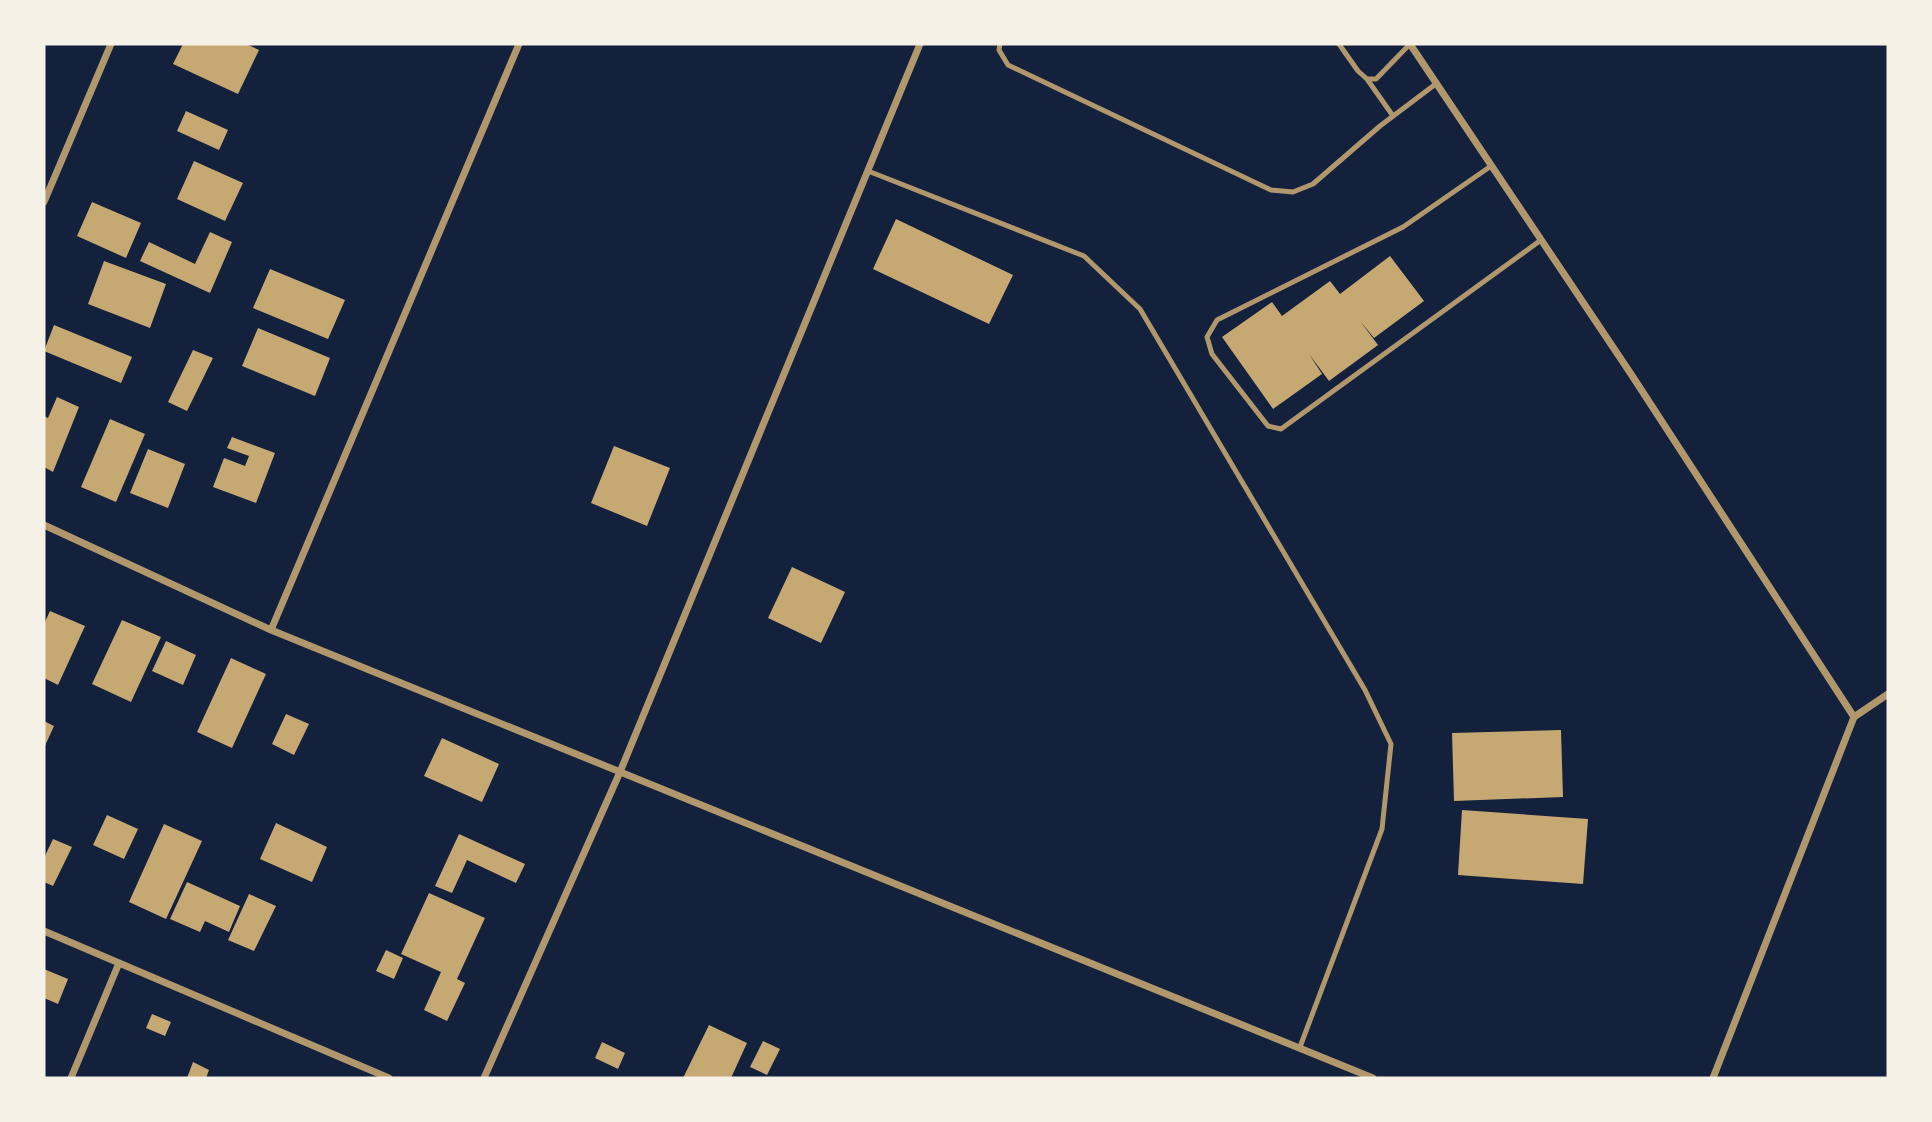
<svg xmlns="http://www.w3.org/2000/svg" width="1932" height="1122" viewBox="0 0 1932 1122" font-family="'DM Sans',sans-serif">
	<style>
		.building { fill: #c6a872 }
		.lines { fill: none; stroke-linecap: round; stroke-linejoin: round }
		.service { stroke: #b1986c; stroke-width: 5 }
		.minor { stroke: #b1986c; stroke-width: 7 }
	</style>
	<rect width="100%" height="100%" fill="#14213d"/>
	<path class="building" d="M183,44H246L259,50L238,94L173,64Z
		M186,111L228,130L219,150L177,131Z
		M194,161L243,183L225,221L177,199Z
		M92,202L141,223L126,258L77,236Z
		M896,219L1013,275L989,324L873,269Z
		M210,232L232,242L210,293L140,261L149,242L195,264Z
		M1390,256L1424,301L1374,338L1360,321L1378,345L1329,381L1309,354L1322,374L1273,409L1222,337L1272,302L1282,316L1330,281L1340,294Z
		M104,261L166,284L150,328L88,304Z
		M270,269L345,300L328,339L253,308Z
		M54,325L132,357L121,383L44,351Z
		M258,328L330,358L315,396L242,366Z
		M193,350L213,358L187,411L168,402Z
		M57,397L79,407L53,472L44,467V416L48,418Z
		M110,419L145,434L116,502L81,487Z
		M232,437L275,453L256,503L213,487L224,458L245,466L249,456L227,448Z
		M614,446L670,468L647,526L591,503Z
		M148,449L185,464L168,508L130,493Z
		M792,567L845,592L821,643L768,618Z
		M50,611L85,626L58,685L44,678V624Z
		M122,620L161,637L131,702L92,684Z
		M166,641L196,655L183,685L152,671Z
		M231,658L266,674L232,748L197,732Z
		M286,714L309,724L294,755L272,744Z
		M44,721L54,726L44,748Z
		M1561,730L1563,797L1454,801L1452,733Z
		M442,738L499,764L482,802L424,776Z
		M1462,810L1588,819L1583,884L1458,875Z
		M107,815L138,829L124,859L93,845Z
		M276,823L327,847L312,882L260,859Z
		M164,824L202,841L166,919L129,902Z
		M459,834L525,864L516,883L467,860L452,893L435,886Z
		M53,839L72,847L53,886L44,882V858Z
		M187,882L240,906L229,932L205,921L200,932L170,919Z
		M429,893L485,918L457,979L465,983L447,1021L424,1010L441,972L401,954Z
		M249,894L276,906L254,951L228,940Z
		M386,950L403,958L394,979L376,971Z
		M44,969L68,979L58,1004L44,998Z
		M152,1014L171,1022L165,1036L146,1028Z
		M709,1025L747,1043L731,1078H683Z
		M763,1041L780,1049L767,1075L750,1067Z
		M602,1042L625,1053L618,1069L595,1058Z
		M193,1062L209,1070L206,1078H187Z"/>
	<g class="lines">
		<path class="service" d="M1000,44L999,50L1008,65L1271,190L1293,192L1313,184L1380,126L1437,83
			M1339,44L1358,71L1367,79H1376L1410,44
			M1367,79L1393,116
			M1491,166L1403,227L1217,320L1207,337L1212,354L1268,426L1281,429L1541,240
			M868,171L1084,256L1140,309L1365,690L1391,744L1382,829L1300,1047"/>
		<path class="minor" d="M1410,44L1631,374L1854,717
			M44,202L111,44
			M44,525L271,630L1373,1078
			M271,630L519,44
			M44,931L389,1078
			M71,1078L119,963
			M484,1078L620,772L920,44
			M1713,1078L1854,717L1888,694"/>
	</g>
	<rect width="1932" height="1122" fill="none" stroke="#f6f1e7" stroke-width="91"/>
</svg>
